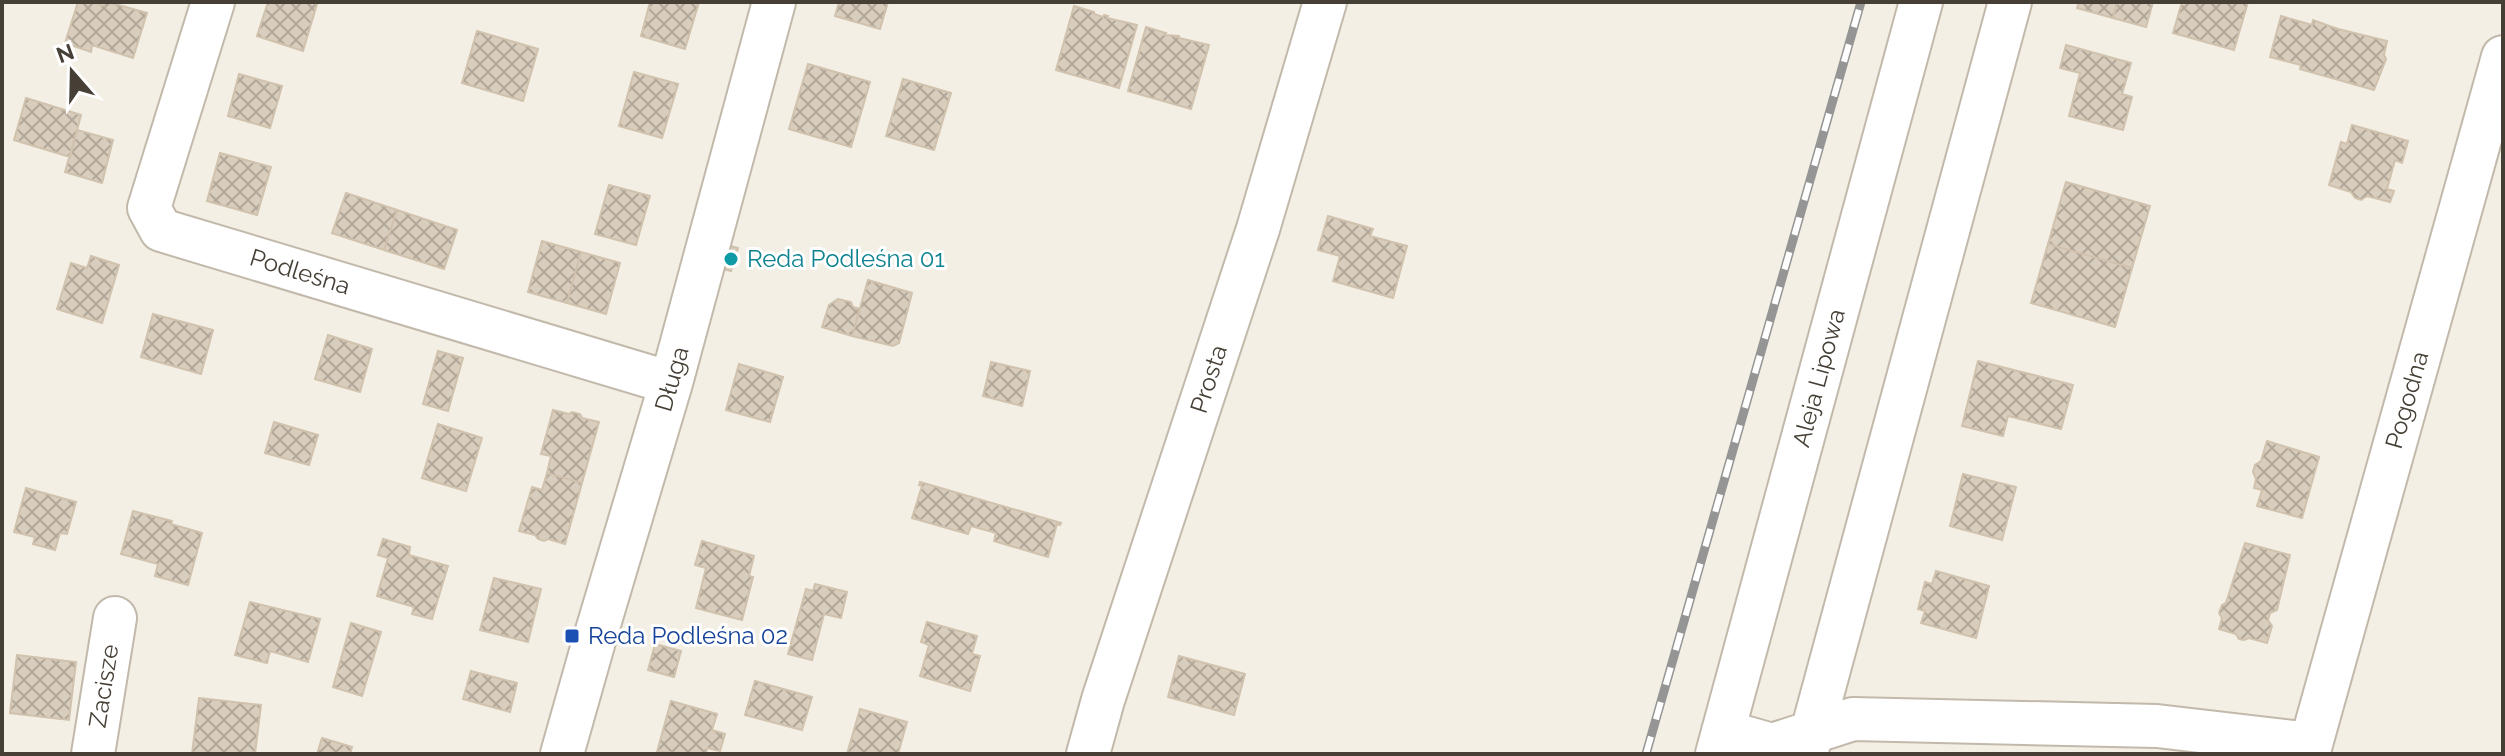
<svg xmlns="http://www.w3.org/2000/svg" width="2505" height="756" viewBox="0 0 2505 756" font-family="Raleway,sans-serif">
	<style>
		.building { fill: url(#building-cross-hatch); stroke: #d1c2ad; stroke-width: 2 }
		.lines { fill: none; stroke-linecap: round; stroke-linejoin: round }
		.minor-casing { stroke: #c2b9ab; stroke-width: 46 }
		.minor { stroke: #fff; stroke-width: 42 }
		.rail-casing { stroke: #959595; stroke-width: 9 }
		.rail { stroke: #fff; stroke-width: 6; stroke-dasharray: 18; stroke-linecap: butt }
		.culture-dot { fill: #0f9aa8; stroke: #fff; stroke-width: 3 }
		.transit-dot { fill: #1a4fb4; stroke: #fff; stroke-width: 3 }
		.labels { text-anchor: middle; stroke-width: 6; stroke-linejoin: round; paint-order: stroke }
		.culture-label { font-size: 24px; fill: #0d838f; stroke: #fff; text-anchor: start }
		.street-label { font-size: 24px; fill: #463f35; stroke: #fff }
		.transit-label { font-size: 24px; fill: #164399; stroke: #fff; text-anchor: start }
	</style>
	<defs>
		<pattern id="building-cross-hatch" width="8" height="8" patternUnits="userSpaceOnUse" patternTransform="scale(2)"><rect width="8" height="8" fill="#d9cdbd"/><path d="M0 0l8 8M0 8l8-8" fill="none" stroke="#b2a89a"/></pattern>
	</defs>
	<rect width="100%" height="100%" fill="#f3efe5"/>
	<path class="building" d="M78,2H92L104,6L105,2H108L147,13L133,58L92,45L91,52L65,43Z
		M268,2H310L317,4L303,51L257,36Z
		M650,2H699L685,49L641,36Z
		M839,2H888L880,29L835,16Z
		M2079,2H2117L2113,18L2077,8Z
		M2117,2H2153L2146,27L2113,18Z
		M2182,2H2248L2234,50L2173,33Z
		M1074,6L1094,12V14L1103,17L1104,15L1108,16L1107,18L1137,25L1119,88L1056,70Z
		M2281,16L2312,25L2313,20L2338,29L2387,41L2384,55L2386,59L2374,90L2300,69L2301,65L2270,57Z
		M1146,27L1166,33L1165,35L1179,36V38L1209,45L1191,109L1128,91Z
		M477,31L538,49L523,101L462,83Z
		M2066,45L2131,63L2122,94L2132,97L2123,130L2069,116L2080,73L2060,68Z
		M808,64L870,82L851,147L789,129Z
		M634,72L678,84L662,138L619,126Z
		M239,74L282,86L270,128L228,116Z
		M903,79L951,93L934,150L886,136Z
		M26,98L81,115L70,157L14,140Z
		M2352,125L2408,141L2402,163L2395,160L2387,189L2394,191L2390,202L2367,196L2361,200L2355,198L2351,192L2329,185L2341,142L2347,144Z
		M77,130L113,140L102,183L65,172Z
		M220,153L271,167L257,215L207,201Z
		M2066,182L2150,206L2132,268L2048,244Z
		M609,185L650,196L636,245L595,234Z
		M346,193L397,210L384,250L332,233Z
		M397,210L457,230L444,269L384,250Z
		M1328,216L1373,229L1370,236L1407,246L1393,298L1333,281L1340,256L1318,250Z
		M542,241L581,252L567,303L528,292Z
		M2048,244L2132,268L2115,327L2031,303Z
		M730,246L738,248L731,271L723,269Z
		M581,252L620,263L606,314L567,303Z
		M91,256L119,265L102,323L57,309L71,263L87,268Z
		M868,280L912,293L899,343L893,346L852,336Z
		M838,299L851,302L853,307L860,309L852,336L822,327L829,305Z
		M153,314L213,330L201,374L141,357Z
		M328,335L372,349L360,392L315,379Z
		M438,351L463,358L448,411L423,404Z
		M1978,361L2073,385L2061,429L2008,416L2003,436L1962,426Z
		M991,362L1030,371L1022,406L983,396Z
		M739,364L783,377L770,422L726,410Z
		M553,410L569,414L572,412L580,414L582,418L599,422L582,483L547,473L551,456L541,454Z
		M274,422L318,435L309,465L265,453Z
		M438,424L482,438L466,491L422,478Z
		M2267,441L2319,457L2302,518L2257,506L2262,490L2254,488L2256,479L2253,472L2255,465L2261,461Z
		M547,473L582,483L565,544L548,539L544,541L538,539L535,535L519,531L532,487L542,490Z
		M1963,474L2016,487L2002,540L1950,526Z
		M920,482L1061,523L1060,525L1057,524L1048,557L994,541L996,533L971,526L968,534L912,518L922,486L919,485Z
		M26,488L76,502L67,534L60,533L55,550L33,544L35,537L14,532Z
		M133,511L172,521L171,524L202,533L188,585L155,576L158,564L121,554Z
		M383,539L410,547L409,555L448,566L432,619L412,614L414,607L377,596L388,558L378,555Z
		M702,541L754,556L749,576L753,577L742,620L696,608L706,568L695,565Z
		M2245,543L2290,555L2277,610L2270,613L2268,620L2272,626L2267,643L2249,638L2244,640L2239,639L2236,634L2219,629L2222,618L2219,613L2222,605L2226,603Z
		M1936,571L1989,586L1976,638L1921,623L1925,611L1918,609L1925,582L1932,584Z
		M494,578L541,589L528,642L480,630Z
		M815,584L847,592L841,618L824,614L812,660L788,654L806,589L813,591Z
		M250,602L320,619L308,662L270,651L267,663L235,655Z
		M927,622L977,636L972,654L980,656L970,691L920,676L929,645L921,642Z
		M351,623L381,632L362,696L333,687Z
		M655,644L681,651L674,677L648,670Z
		M17,655L76,662L69,720L10,713Z
		M1179,656L1245,674L1234,715L1168,697Z
		M471,671L517,683L510,712L463,699Z
		M755,681L812,697L802,730L745,715Z
		M199,698L261,705L255,754H192Z
		M671,701L717,714L712,730L725,734L720,751L707,748L706,754L657,752Z
		M860,709L907,722L898,754H847Z
		M322,738L352,747L350,754H317Z"/>
	<g class="lines">
		<g class="minor-casing">
			<path id="minor" d="M213,2L149,208L161,230L671,383
				M1723,731L1772,745L1853,719L2157,726L2311,744L2309,754
				M2311,744L2503,57
				M93,754L115,618
				M562,754L594,641L671,383L774,2
				M1088,754L1103,700L1258,229L1325,2
				M1717,754L1921,2
				M1806,754L2010,2"/>
		</g>
		<use href="#minor" class="minor"/>
		<g class="rail-casing">
			<path id="rail" d="M1646,754L1861,2"/>
		</g>
		<use href="#rail" class="rail"/>
	</g>
	<circle class="culture-dot" cx="731" cy="259" r="8"/>
	<rect class="transit-dot" x="564" y="628" width="16" height="16" rx="4"/>
	<g class="labels">
		<g class="culture-label">
			<text x="747" y="267">Reda Podleśna 01</text>
		</g>
		<g class="street-label">
			<text transform="translate(300 272) rotate(17)" y="8">Podleśna</text>
			<text transform="translate(1819 378) rotate(-75)" y="8">Aleja Lipowa</text>
			<text transform="translate(672 379) rotate(-74)" y="8">Długa</text>
			<text transform="translate(1209 379) rotate(-72)" y="8">Prosta</text>
			<text transform="translate(2407 400) rotate(-74)" y="8">Pogodna</text>
			<text transform="translate(104 686) rotate(-81)" y="8">Zacisze</text>
		</g>
		<g class="transit-label">
			<text x="588" y="644">Reda Podleśna 02</text>
		</g>
	</g>
	<rect width="2505" height="756" fill="none" stroke="#463f35" stroke-width="8"/>
	<g transform="translate(72 72) rotate(340)" stroke="#ffffff" stroke-width="6" paint-order="stroke">
	<path d="M0-6L14 30L0 20L-14 30Z" fill="#463f35"/>
	<text y="-12" font-size="22" font-weight="bold" text-anchor="middle" fill="#463f35">N</text>
	</g>
</svg>
